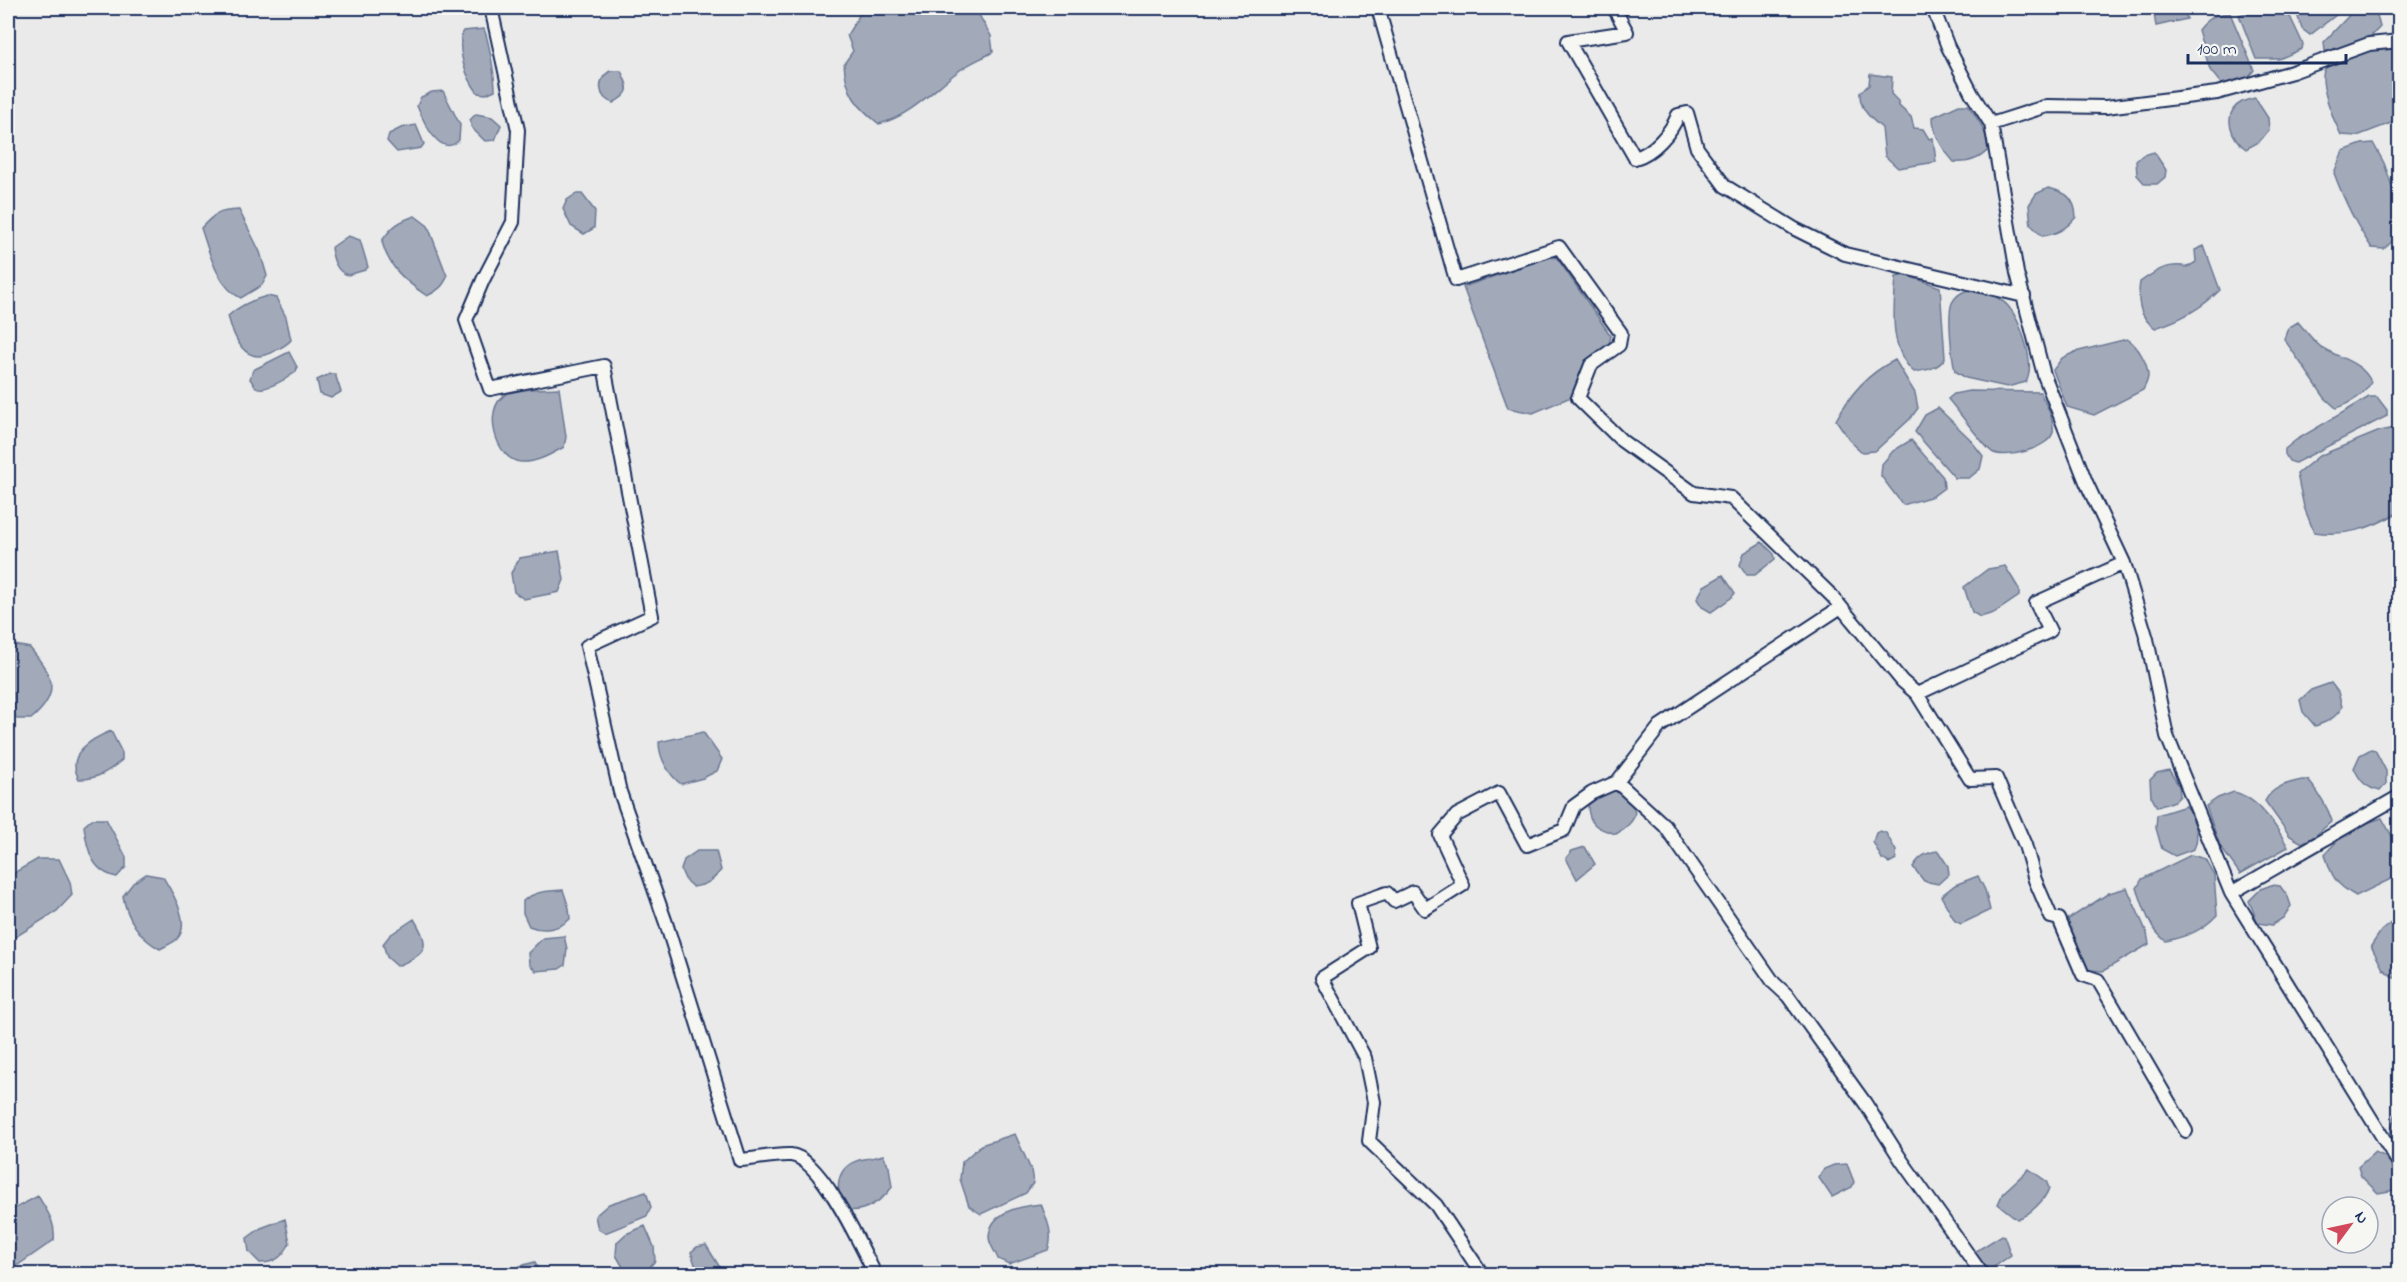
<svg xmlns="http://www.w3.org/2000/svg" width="2407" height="1282" viewBox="0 0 2407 1282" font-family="'Indie Flower',sans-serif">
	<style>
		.water { fill: #a2aaba; stroke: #6c7995; stroke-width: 1.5 }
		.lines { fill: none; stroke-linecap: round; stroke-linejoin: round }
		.minor-casing { stroke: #1b2f5e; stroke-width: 16 }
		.minor { stroke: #f6f6f2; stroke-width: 12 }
	</style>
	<rect width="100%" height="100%" fill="#e9eae9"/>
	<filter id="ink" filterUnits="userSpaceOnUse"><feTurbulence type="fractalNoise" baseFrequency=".0167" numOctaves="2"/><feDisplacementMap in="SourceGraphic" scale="12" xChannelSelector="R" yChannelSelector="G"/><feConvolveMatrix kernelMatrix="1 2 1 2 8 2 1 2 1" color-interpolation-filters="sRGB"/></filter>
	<g filter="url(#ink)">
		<path class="water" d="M870,8H975L991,36L993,52C981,59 967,64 956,73C932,91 910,116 879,124C857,106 846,94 844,64L853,51L847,35L860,14Z
			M2153,8H2184L2187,19L2156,26Z
			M2265,8H2286L2303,44L2302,49L2279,59H2256L2239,15Z
			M2295,8H2345L2310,35L2302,29Z
			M2356,8H2375L2380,27C2361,48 2352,50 2325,51L2324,42Z
			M2230,13L2254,70L2248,77L2222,85L2210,70L2198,30C2207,18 2215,14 2230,13Z
			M484,29C489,41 495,77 495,90L486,94L478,93C466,77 456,51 463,31Z
			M2395,47L2399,61V120L2357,136L2341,135C2334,121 2319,85 2324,71C2331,54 2379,49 2395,47Z
			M610,71H621C630,90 631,93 613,103C598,98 596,80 610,71Z
			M1870,74L1892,77L1891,94L1898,101L1899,106L1911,117L1914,128L1923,129L1929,139L1933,138L1936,162L1898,168L1885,156L1882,128C1870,118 1859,108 1860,92L1869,85Z
			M443,91L460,125L459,140C440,160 423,120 417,106L421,97L432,92Z
			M2255,98L2268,118L2269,130L2259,142L2246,149C2231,139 2221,113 2242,102C2245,100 2251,99 2255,98Z
			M1959,105H1968C1978,119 1988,132 1988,150C1979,160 1967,163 1954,162C1942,148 1933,135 1933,117Z
			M476,114L492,117L501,125L495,140L485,141L472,128L470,120Z
			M416,125L424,144L421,148L397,152L387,141L389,134L401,128Z
			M2373,143L2384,163L2399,206V235L2384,249L2372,248C2355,224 2344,200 2334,173L2343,151L2362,144Z
			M2154,152L2166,170L2165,177L2157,184H2145L2137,175L2136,161L2143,155Z
			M2048,188C2066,192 2075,198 2076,217C2066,229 2057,234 2042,236L2031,225L2029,205L2036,194Z
			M576,194H582L595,211L594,228L584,234L571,226L563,209L567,200Z
			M239,210L260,252L267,276L262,285L241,298C217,287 209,251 201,228C215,213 218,211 239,210Z
			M415,216L428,226L447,276C444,287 436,291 427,296C405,281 388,267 382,241C391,227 399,221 415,216Z
			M348,236L360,240L368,267L365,270L348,275C336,272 333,259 331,248Z
			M2204,246L2220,290C2201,309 2181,320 2155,328C2139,317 2137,301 2140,282C2156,271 2168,262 2188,267L2196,262L2195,250Z
			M1550,257L1557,258L1611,336L1609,344L1585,362L1571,397L1533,413L1508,408L1463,287Z
			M1906,275L1940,287L1945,358C1938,369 1926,370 1914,372C1888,349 1894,308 1896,277Z
			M1976,288C1987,292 2000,297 2008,306C2021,321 2036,365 2026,382L2007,387L1966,378L1955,371C1952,357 1947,315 1952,303C1957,293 1966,290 1976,288Z
			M267,296L276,298L286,317L291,340C286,346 278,349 271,353C244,365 234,338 228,316C240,305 252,300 267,296Z
			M2298,322C2305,330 2312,340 2321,347C2338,358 2363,362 2371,382C2364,396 2351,403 2336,408L2325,398L2284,339L2288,328Z
			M2127,339C2138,346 2148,363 2148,376C2148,381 2145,386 2143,390L2094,415L2067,407L2053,370L2062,358L2075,352Z
			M289,352L297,367L296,372C289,377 264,393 256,387C253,385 252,381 250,379L253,370Z
			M1895,360L1915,393L1918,408L1910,419L1875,451L1862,452L1851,442L1836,420C1851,393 1867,374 1895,360Z
			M330,374H335L341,392L331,398L320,394L317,380Z
			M559,388L566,437L564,447C551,454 537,463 521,462C496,461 482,409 505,395C516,388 545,389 559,388Z
			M1969,391L2040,392C2045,403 2055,419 2053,432C2050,448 2005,460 1992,452C1984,446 1956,408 1948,399L1954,394Z
			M2369,397H2377L2387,410V416L2295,463L2289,461L2285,454V449L2296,440Z
			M1938,408L1969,438L1983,456L1980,469L1969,478H1955L1915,432L1925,415Z
			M2395,428L2399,429V512C2372,528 2346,537 2314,532L2304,507L2297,474L2319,456L2380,431Z
			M1911,440L1943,477L1944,488L1933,496L1903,505L1881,476L1882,464L1893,451Z
			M1762,542L1774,554L1775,559L1755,575H1747L1740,565L1744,553Z
			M559,551L564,580L559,592L524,599L514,592L511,573L520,558Z
			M2005,566L2019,589V596L1994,613L1980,617L1972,612L1964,587L1988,569Z
			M1723,575L1735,593L1731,598L1711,612L1702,607L1697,599L1704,586Z
			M10,644L30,648C53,676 62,693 31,719H17L8,710V645Z
			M2331,683L2338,692L2342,707C2336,718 2327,722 2315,726L2303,712L2300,700L2311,690Z
			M111,731L122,753V760C109,771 96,780 79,779C65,754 91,739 111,731Z
			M703,732L722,759L717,771L703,778L681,784C669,775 659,758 659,742Z
			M2371,749L2375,750L2386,771V784L2380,791C2366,788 2360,781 2354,768L2360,755Z
			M2169,770L2179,786L2180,796L2175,801L2157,807L2151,796L2150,780L2157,773Z
			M2302,780H2308C2319,793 2327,805 2332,821L2315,836L2302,843L2290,836L2265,801C2272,787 2288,783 2302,780Z
			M1613,787C1636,804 1646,816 1616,834C1598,829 1588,825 1588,804L1597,796Z
			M2234,792C2257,797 2277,827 2288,847L2240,874L2220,846L2206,806L2218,798Z
			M2186,806C2194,820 2201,834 2194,849L2175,856L2162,849L2156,828L2157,815Z
			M2382,818L2399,849V875L2356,896C2336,885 2331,876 2325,854L2348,829Z
			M92,819H106L126,857V867L117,877C92,872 87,850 84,826Z
			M1880,831L1886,833L1896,851V859L1889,863L1882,859L1873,842L1876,833Z
			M1585,847L1595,864L1577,879L1566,858L1572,851Z
			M697,851H716L721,870C713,881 706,885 693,887L686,881L681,870L684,860Z
			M1938,851L1948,866L1949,874L1938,884L1924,881L1913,867C1920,856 1925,853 1938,851Z
			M2191,855L2205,859L2214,875L2217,915C2202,931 2188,936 2166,941C2149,929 2144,908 2137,888L2142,879Z
			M38,859H59L70,882L72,895L57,911L9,941L8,939V879L17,871Z
			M146,874L163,877C172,892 192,923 177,939C173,943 165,946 160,949C139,938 127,918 123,896L133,883Z
			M1978,876L1985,890L1990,910L1961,924L1955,921L1941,896L1955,885Z
			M2271,885L2280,886L2288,897L2291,906L2283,918L2272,925L2258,923L2249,901L2261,889Z
			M2127,888L2147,933L2149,944L2103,971L2088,970L2067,920L2109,893Z
			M563,890L569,908L570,919C559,929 543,932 529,926L523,913V901C535,891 547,891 563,890Z
			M2399,916V977L2394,978L2383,969L2371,946L2381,931Z
			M414,919C430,946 429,953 397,966L387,957L383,944L390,935Z
			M564,936L567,949L565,965L559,969L536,971L529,964L528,953L543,938Z
			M2399,1113V1151L2389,1137L2395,1115Z
			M1015,1134L1031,1170L1033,1183L1026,1193L981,1214L969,1206L960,1179L962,1162L981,1145Z
			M2375,1152L2384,1156L2399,1173V1186L2395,1190L2378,1193L2361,1176L2358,1167Z
			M883,1155L889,1167L892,1187C883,1200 864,1213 848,1210C833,1192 835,1168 859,1160C867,1158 875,1158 883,1155Z
			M1847,1164L1854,1182L1852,1187L1832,1197L1819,1178L1824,1169L1834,1165Z
			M2029,1169L2046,1181L2049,1188C2045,1200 2030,1215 2017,1219L1998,1204L2003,1193Z
			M646,1192L651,1207L647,1216L605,1233L598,1229L595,1216L609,1204Z
			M38,1196C47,1211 56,1222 54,1240L18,1265L8,1264V1212Z
			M1041,1204C1047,1220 1054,1234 1048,1250L1009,1264L998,1259C996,1253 989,1244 989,1237C990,1211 1021,1206 1041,1204Z
			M285,1219L290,1243C283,1256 276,1263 260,1263L249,1252L247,1238L261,1228Z
			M645,1226L654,1247L655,1261L643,1274H627L616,1255L617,1242L626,1234Z
			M2002,1235L2004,1236L2011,1255L1987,1272L1973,1253Z
			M706,1245L724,1274H698L691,1252L697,1247Z
			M535,1262L540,1274H511L520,1266Z"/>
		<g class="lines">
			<g class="minor-casing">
				<path id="minor" d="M491,8L518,130L513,222L483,280L466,320L490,389L604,366L652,616L587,646L620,792L666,923L740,1160C756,1159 775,1154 791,1155C821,1158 862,1248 875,1274
					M1378,8L1456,280L1559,247L1621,333L1619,345L1591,365L1578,398L1622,441L1694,493L1731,498L1832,596L1902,681L1917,694L2050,631L2036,603L2124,563
					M1614,8L1627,32L1568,41L1635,158C1653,153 1671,133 1678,115L1687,113L1697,148L1725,186L1795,229L1845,254L2024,296
					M1933,8L1948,47L1972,94L1991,124
					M2400,41L2369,44L2292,72L2217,93L2106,107L2047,106L1991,124L2017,273L2044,375L2086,482L2124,563L2147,639L2167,736L2231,893L2400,1165
					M1917,694L1970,779L1996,778L2025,845L2035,880L2051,917L2059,919L2083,975L2098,980L2186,1131
					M1617,782L1665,826L1774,983L1788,996L1865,1103L1902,1161L1982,1274
					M2231,893L2400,796
					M1482,1274L1436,1205L1369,1141L1374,1102L1365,1058L1322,978L1369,948L1358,903L1387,893L1394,901L1413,892L1425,909L1463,885L1440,835L1457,815L1499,793L1527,845L1564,830L1574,806L1592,793L1617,782L1660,726L1841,607"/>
			</g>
			<use href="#minor" class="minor"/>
		</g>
	</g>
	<rect width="2407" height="1282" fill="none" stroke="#f6f6f2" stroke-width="30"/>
	<rect x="15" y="15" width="2377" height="1252" fill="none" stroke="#1b2f5e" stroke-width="2" filter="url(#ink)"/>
	<g transform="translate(2350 1225) rotate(57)"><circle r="28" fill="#f6f6f2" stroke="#9ea6b7" stroke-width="1.5"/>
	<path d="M0-4.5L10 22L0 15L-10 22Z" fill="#d1495b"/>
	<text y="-9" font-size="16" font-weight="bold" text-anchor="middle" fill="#1b2f5e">N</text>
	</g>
	<path d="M2188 54v9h158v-9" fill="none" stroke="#1b2f5e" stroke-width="3"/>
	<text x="2197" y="54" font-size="18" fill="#1b2f5e" stroke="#f6f6f2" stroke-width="4.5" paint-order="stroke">100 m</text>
</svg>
